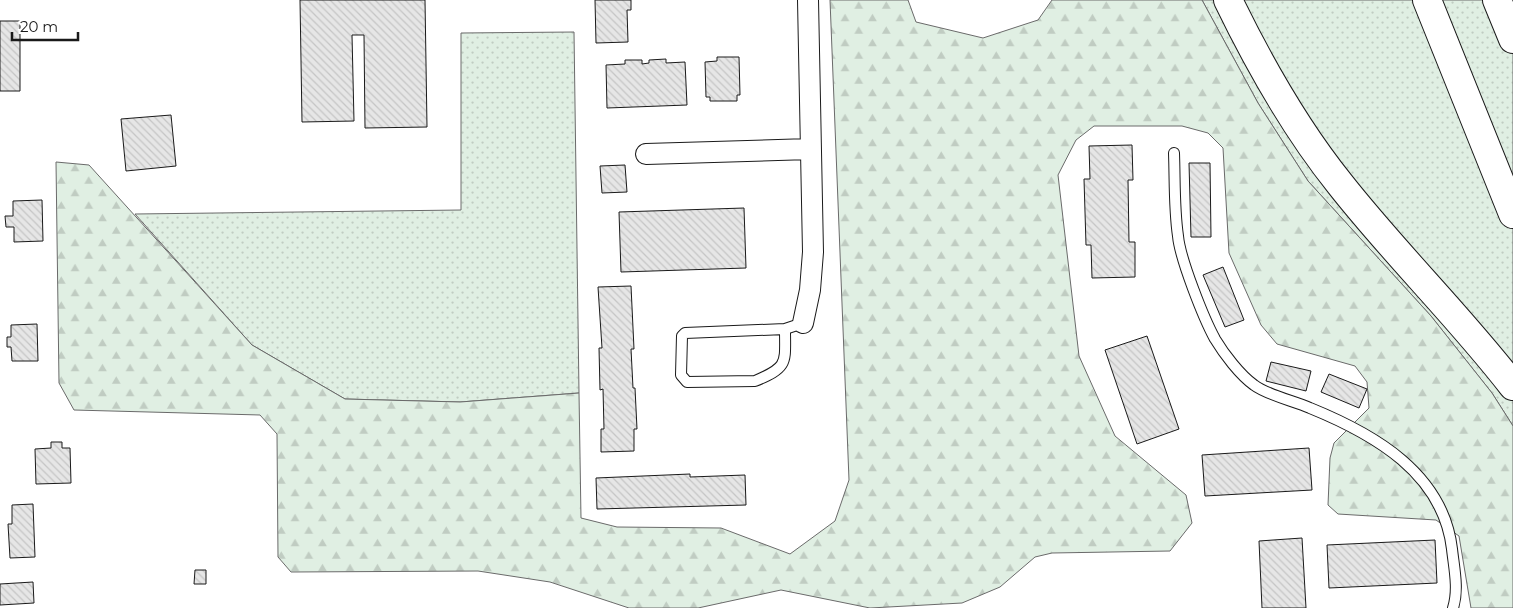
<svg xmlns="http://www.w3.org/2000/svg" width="1513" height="608" viewBox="0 0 1513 608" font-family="Montserrat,sans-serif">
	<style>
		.grass { fill: url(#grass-dots); stroke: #6a6a6a }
		.forest { fill: url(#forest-firs); stroke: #6a6a6a }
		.building { fill: url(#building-back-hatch); stroke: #1a1a1a }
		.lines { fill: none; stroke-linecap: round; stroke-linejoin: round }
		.lane-casing { stroke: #1a1a1a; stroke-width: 12 }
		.street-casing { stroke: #1a1a1a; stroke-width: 22 }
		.highway-casing { stroke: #1a1a1a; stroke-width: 30 }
		.lane { stroke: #fff; stroke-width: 10 }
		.street { stroke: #fff; stroke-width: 20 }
		.highway { stroke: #fff; stroke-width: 28 }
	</style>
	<defs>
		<pattern id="grass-dots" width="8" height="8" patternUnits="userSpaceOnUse" patternTransform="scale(1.25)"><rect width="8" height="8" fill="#e0efe3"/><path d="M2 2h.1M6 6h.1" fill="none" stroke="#c0ccc2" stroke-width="1.8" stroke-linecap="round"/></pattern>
		<pattern id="forest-firs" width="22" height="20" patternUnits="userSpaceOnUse" patternTransform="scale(1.25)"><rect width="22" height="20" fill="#e0efe3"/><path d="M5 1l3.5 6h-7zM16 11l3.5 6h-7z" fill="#c0ccc2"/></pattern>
		<pattern id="building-back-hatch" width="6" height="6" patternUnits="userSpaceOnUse" patternTransform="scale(1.25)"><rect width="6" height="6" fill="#e6e6e6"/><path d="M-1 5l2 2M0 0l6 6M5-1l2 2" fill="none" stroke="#c5c5c5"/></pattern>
	</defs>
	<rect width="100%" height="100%" fill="#fff"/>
	<path class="grass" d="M1202,0H1513V426L1492,393L1431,316L1308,181L1258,103Z
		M574,32L579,393L460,402L345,399L252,345L135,214L461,210V33Z"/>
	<path class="forest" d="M830,0H908L916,22L983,38L1038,20L1052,0H1202L1258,103L1308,181L1431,316L1492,393L1513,426V608H1471L1459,536L1436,520L1338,514L1328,505L1330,458L1334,443L1369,408L1367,382L1355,366L1277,344L1261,325L1229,253L1223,148L1208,133L1182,126H1094L1076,140L1058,175L1079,356L1115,436L1186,495L1192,523L1170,551L1052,553L1035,557L1000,587L962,603L870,608L781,590L698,608H629L550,582L478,571L291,572L278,557L277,434L260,415L74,410L59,383L56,162L89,165L252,345L345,399L460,402L579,393L581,518L617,527L721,528L790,554L835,521L849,480Z"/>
	<path class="building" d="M300,0H425L427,127L365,128L364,35H352L354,121L302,122Z
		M595,0H631V10H627L628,42L596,43Z
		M0,21H20V91H0Z
		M717,57H739L740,95H737V101H710V97H706L705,62L717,61Z
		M666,59V63L685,62L687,105L607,108L606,65L625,64V60H642V64L649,63V60Z
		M171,115L176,166L126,171L121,119Z
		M1132,145L1133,180H1128L1129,242H1135V277L1092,278L1091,245H1086L1084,179H1090L1089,146Z
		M1189,163H1210L1211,237H1191Z
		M625,165L627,192L602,193L600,166Z
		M42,200L43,241L14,242V227H6L5,216H13V201Z
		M744,208L746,268L621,272L619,212Z
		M1223,267L1244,320L1225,327L1203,275Z
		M631,286L634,349H631L633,388H635L637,429H634V451L601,452V429H604L603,389L600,390L599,348H602L598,287Z
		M37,324L38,361H12L11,347H7V337H11V325Z
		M1147,336L1179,429L1137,444L1105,350Z
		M1271,362L1311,371L1306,391L1266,381Z
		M1329,374L1367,389L1359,408L1321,392Z
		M51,442H62V448H70L71,483L36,484L35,449L51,448Z
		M1309,448L1312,490L1205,496L1202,455Z
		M690,474V477L745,475L746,505L597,509L596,478Z
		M33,504L35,557L10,558L8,524H12V505Z
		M1302,538L1306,608H1262L1259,541Z
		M1435,540L1437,583L1329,588L1327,545Z
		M195,570H206V584H194Z
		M33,582L34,603L0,605V584Z"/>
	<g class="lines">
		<g class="lane-casing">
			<path id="lane" d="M1174,153C1175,181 1174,209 1178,236C1180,259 1204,319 1215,339C1224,354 1240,375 1254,385C1267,395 1294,401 1310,408C1374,434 1443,473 1452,549C1454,568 1459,589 1453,608
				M785,329C785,363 789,367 755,381L687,382L681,375L682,336L685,333L785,329L803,323"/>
		</g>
		<g class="street-casing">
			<path id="street" d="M646,154L810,149
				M803,323L810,290L813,252L808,0"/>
		</g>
		<g class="highway-casing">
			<path id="highway" d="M1228,0C1259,64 1295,128 1340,184C1395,254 1459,316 1513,386
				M1427,0L1513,214
				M1497,0L1513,39"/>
		</g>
		<use href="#lane" class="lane"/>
		<use href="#street" class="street"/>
		<use href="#highway" class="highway"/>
	</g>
	<path d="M12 32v8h66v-8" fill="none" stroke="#1a1a1a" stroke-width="2.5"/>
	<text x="20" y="32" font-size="15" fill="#1a1a1a" stroke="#ffffff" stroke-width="4" paint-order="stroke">20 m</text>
</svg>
